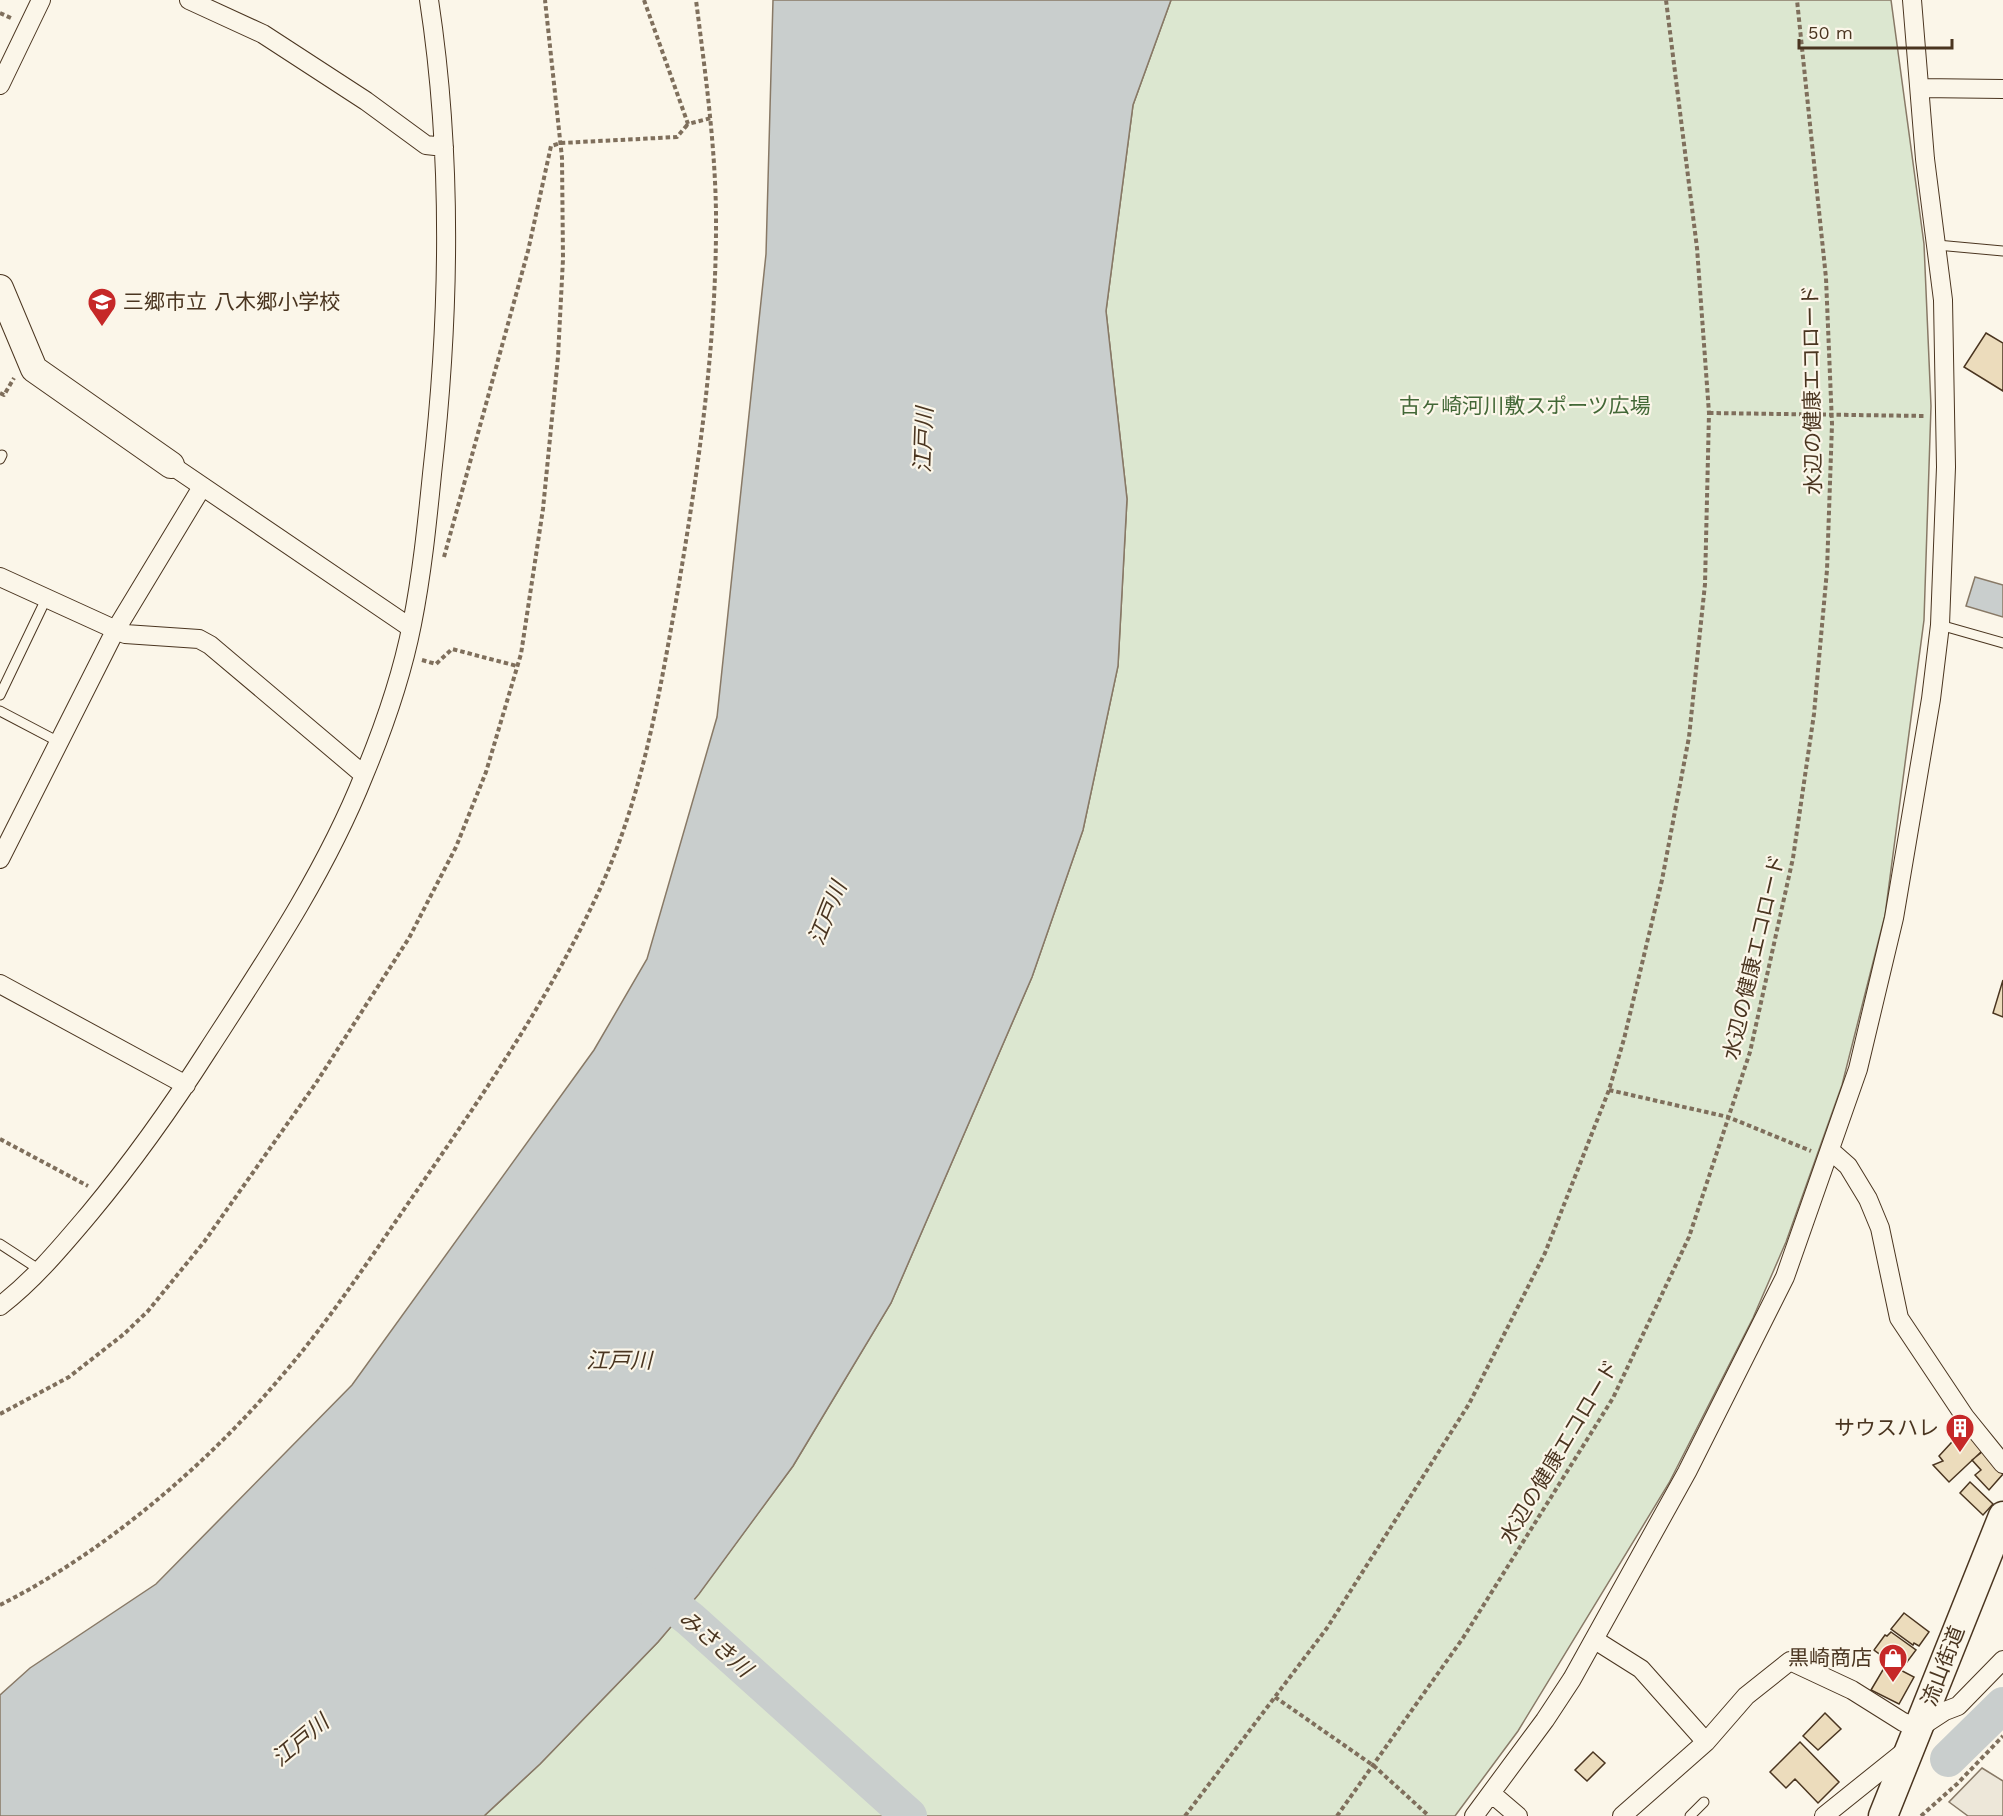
<svg xmlns="http://www.w3.org/2000/svg" width="2003" height="1816" viewBox="0 0 2003 1816" font-family="'Work Sans','Noto Sans JP',sans-serif">
	<style>
		.green { fill: #dce7d0; stroke: #887966; stroke-width: 1.5 }
		.parking { fill: #ede7d9; stroke: #887966; stroke-width: 1.5 }
		.water { fill: #c9cecd; stroke: #887966; stroke-width: 1.5 }
		.lines { fill: none; stroke-linecap: round; stroke-linejoin: round }
		.river { stroke: #c9cecd; stroke-width: 36 }
		.building { fill: #ecdcbc; stroke: #4a3520; stroke-width: 1.5 }
		.lane-casing { stroke: #4a3520; stroke-width: 11 }
		.street-casing { stroke: #4a3520; stroke-width: 20 }
		.secondary-casing { stroke: #4a3520; stroke-width: 28 }
		.primary-casing { stroke: #4a3520; stroke-width: 31 }
		.path { stroke: #7f6f5c; stroke-width: 4; stroke-dasharray: 4.5 3; stroke-linecap: butt }
		.lane { stroke: #fbf6e9; stroke-width: 9 }
		.street { stroke: #fbf6e9; stroke-width: 18 }
		.secondary { stroke: #fbf6e9; stroke-width: 26 }
		.primary { stroke: #fbf6e9; stroke-width: 28 }
		.labels { text-anchor: middle; stroke-width: 4.5; stroke-linejoin: round; paint-order: stroke }
		.poi-label { font-size: 21px; fill: #4a3520; stroke: #fbf6e9; text-anchor: end }
		.street-label { font-size: 21px; fill: #4a3520; stroke: #fbf6e9 }
		.park-label { font-size: 21px; fill: #436837; stroke: #fbf6e9 }
		.water-label { font-size: 22px; font-style: italic; fill: #4a3520; stroke: #fbf6e9 }
	</style>
	<rect width="100%" height="100%" fill="#fbf6e9"/>
	<path class="green" d="M1171,0H1891L1924,244L1931,406L1924,620L1885,915L1842,1085L1786,1242L1753,1318L1669,1483L1518,1731L1455,1816H484L540,1764L658,1642L699,1593L793,1466L891,1303L1032,977L1083,830L1118,666L1127,499L1106,311L1133,105Z"/>
	<path class="parking" d="M1982,1768L2003,1781V1816H1968L1949,1802Z"/>
	<path class="water" d="M773,0H1171L1133,105L1106,311L1127,499L1118,666L1083,830L1032,977L891,1303L793,1466L699,1594L658,1642L540,1764L484,1816H0V1695L30,1668L156,1584L352,1385L594,1050L647,959L717,717L766,254Z
		M1975,577L2003,585V617L1966,606Z"/>
	<g class="lines">
		<path class="river" d="M644,1583L690,1619L909,1816
			M1948,1759L2003,1705"/>
	</g>
	<path class="building" d="M1986,333L2003,343V391L1964,367Z
		M2003,980V1017L1993,1013Z
		M1964,1429L1982,1451L1949,1482L1933,1465L1943,1461L1939,1456Z
		M1982,1452L2003,1474L1989,1490L1975,1475L1981,1470L1972,1460Z
		M1970,1482L1993,1504L1983,1515L1960,1493Z
		M1904,1613L1929,1632L1919,1646L1914,1643L1913,1645L1891,1629Z
		M1891,1632L1916,1650L1901,1670L1874,1650L1885,1635L1887,1636Z
		M1887,1663L1914,1677L1899,1704L1871,1690Z
		M1825,1713L1841,1729L1818,1750L1803,1736Z
		M1800,1742L1839,1782L1818,1803L1795,1779L1786,1788L1770,1772Z
		M1593,1752L1605,1763L1587,1781L1575,1770Z"/>
	<g class="lines">
		<g class="lane-casing">
			<path id="lane" d="M1937,245L2003,251
				M0,459L2,455
				M1940,625L2003,643
				M0,695L46,599
				M0,711L59,742
				M0,1244L40,1270
				M1690,1816L1704,1802"/>
		</g>
		<g class="street-casing">
			<path id="street" d="M189,0L263,34L366,101L426,145L444,147
				M0,85L41,0
				M1920,88L2003,89
				M171,465L411,628
				M0,577L125,634L199,639L210,645L364,775
				M0,859L115,631L202,487
				M0,984L186,1085
				M1831,1151L1848,1166L1868,1199L1880,1228L1899,1318L1965,1417L2003,1464
				M0,1306C34,1280 62,1246 90,1213C134,1160 171,1108 208,1050C265,962 325,873 364,775C384,727 402,675 412,624C422,574 427,524 432,474C450,316 453,157 429,0
				M1595,1640L1641,1669L1706,1742L1746,1696L1790,1661L1852,1690L1903,1722L1919,1728L1945,1711L1958,1706L2003,1660
				M1491,1793L1518,1816
				M1474,1816L1545,1720L1572,1679L1687,1472L1785,1277L1858,1069L1894,918L1931,699L1940,625L1946,467L1943,300L1925,159L1912,0
				M1622,1816L1706,1742
				M1824,1816L1905,1751"/>
		</g>
		<g class="secondary-casing">
			<path id="secondary" d="M0,288L34,369L171,465"/>
		</g>
		<g class="primary-casing">
			<path id="primary" d="M1883,1816L2003,1516"/>
		</g>
		<path class="path" d="M644,0L688,124L711,118
			M0,13L13,19
			M0,393L4,395L14,378
			M1709,413L1926,416
			M444,557L528,251L551,146L561,143L677,137L688,124
			M422,660L436,664L452,649L517,666
			M1609,1090L1728,1117L1811,1151
			M0,1139L88,1186
			M0,1414L69,1377L124,1334L148,1311L204,1242L316,1083L409,938L456,847L486,772L521,654L543,509L558,357L563,259L562,158L545,0
			M0,1605C103,1553 206,1466 280,1378C323,1328 359,1275 396,1221C472,1110 549,1003 604,880C643,791 659,696 676,601C698,472 717,344 716,213C715,142 705,71 696,0
			M1275,1697L1374,1766L1429,1816
			M1185,1816L1327,1628L1469,1404L1545,1253L1609,1090L1624,1039L1662,880L1689,737L1705,584L1709,413L1697,248L1666,0
			M1337,1816L1463,1638L1613,1398L1689,1237L1750,1052L1793,858L1814,714L1827,570L1832,424L1826,278L1797,0
			M1921,1816L1957,1784L2003,1736"/>
		<use href="#lane" class="lane"/>
		<use href="#street" class="street"/>
		<use href="#secondary" class="secondary"/>
		<use href="#primary" class="primary"/>
	</g>
	<defs>
		<g id="school-pin" transform="scale(1.5)"><path d="M0 17L-7.5 6A9.5 9.5 0 1 1 7.5 6Z" fill="#c62828" stroke="#fbf6e9"/><path d="M0-5L7-2L0 1L-7-2ZM-4 1L0 2.5L4 1V4Q0 6-4 4Z" fill="#fff"/></g>
		<g id="building-pin" transform="scale(1.5)"><path d="M0 17L-7.5 6A9.5 9.5 0 1 1 7.5 6Z" fill="#c62828" stroke="#fbf6e9"/><path d="M-4-6H4V6H1V3H-1V6H-4ZM-2.5-4.3h1.7v1.8h-1.7ZM.8-4.3h1.7v1.8H.8ZM-2.5-1h1.7V.8h-1.7ZM.8-1h1.7V.8H.8Z" fill="#fff"/></g>
		<g id="shop-pin" transform="scale(1.5)"><path d="M0 17L-7.5 6A9.5 9.5 0 1 1 7.5 6Z" fill="#c62828" stroke="#fbf6e9"/><path d="M-5-2.5h2.3a2.7 3.5 0 0 1 5.4 0H5L5.5 6h-11ZM-1.5-2.5h3a1.5 2.3 0 0 0-3 0Z" fill="#fff"/></g>
	</defs>
	<g fill-rule="evenodd">
		<use href="#school-pin" x="102" y="302"/>
		<use href="#building-pin" x="1960" y="1428"/>
		<use href="#shop-pin" x="1893" y="1658"/>
	</g>
	<g class="labels">
		<g class="poi-label">
			<text x="123" y="309" text-anchor="start">三郷市立 八木郷小学校</text>
			<text x="1939" y="1435">サウスハレ</text>
			<text x="1872" y="1665">黒崎商店</text>
		</g>
		<g class="street-label">
			<text transform="translate(1812 390) rotate(-91)" y="7">水辺の健康エコロード</text>
			<text transform="translate(1754 957) rotate(-77)" y="7">水辺の健康エコロード</text>
			<text transform="translate(1559 1452) rotate(-59)" y="7">水辺の健康エコロード</text>
			<text transform="translate(1943 1666) rotate(-69)" y="7">流山街道</text>
		</g>
		<g class="park-label">
			<text x="1525" y="413">古ヶ崎河川敷スポーツ広場</text>
		</g>
		<g class="water-label">
			<text transform="translate(923 440) rotate(-88)" y="8">江戸川</text>
			<text transform="translate(827 913) rotate(-68)" y="8">江戸川</text>
			<text x="619" y="1368">江戸川</text>
			<text transform="translate(716 1643) rotate(41)" y="8">みさき川</text>
			<text transform="translate(300 1740) rotate(-40)" y="8">江戸川</text>
		</g>
	</g>
	<path d="M1799 39v9h153v-9" fill="none" stroke="#4a3520" stroke-width="3"/>
	<text x="1808" y="39" font-size="18" fill="#4a3520" stroke="#fbf6e9" stroke-width="4.5" paint-order="stroke">50 m</text>
</svg>
